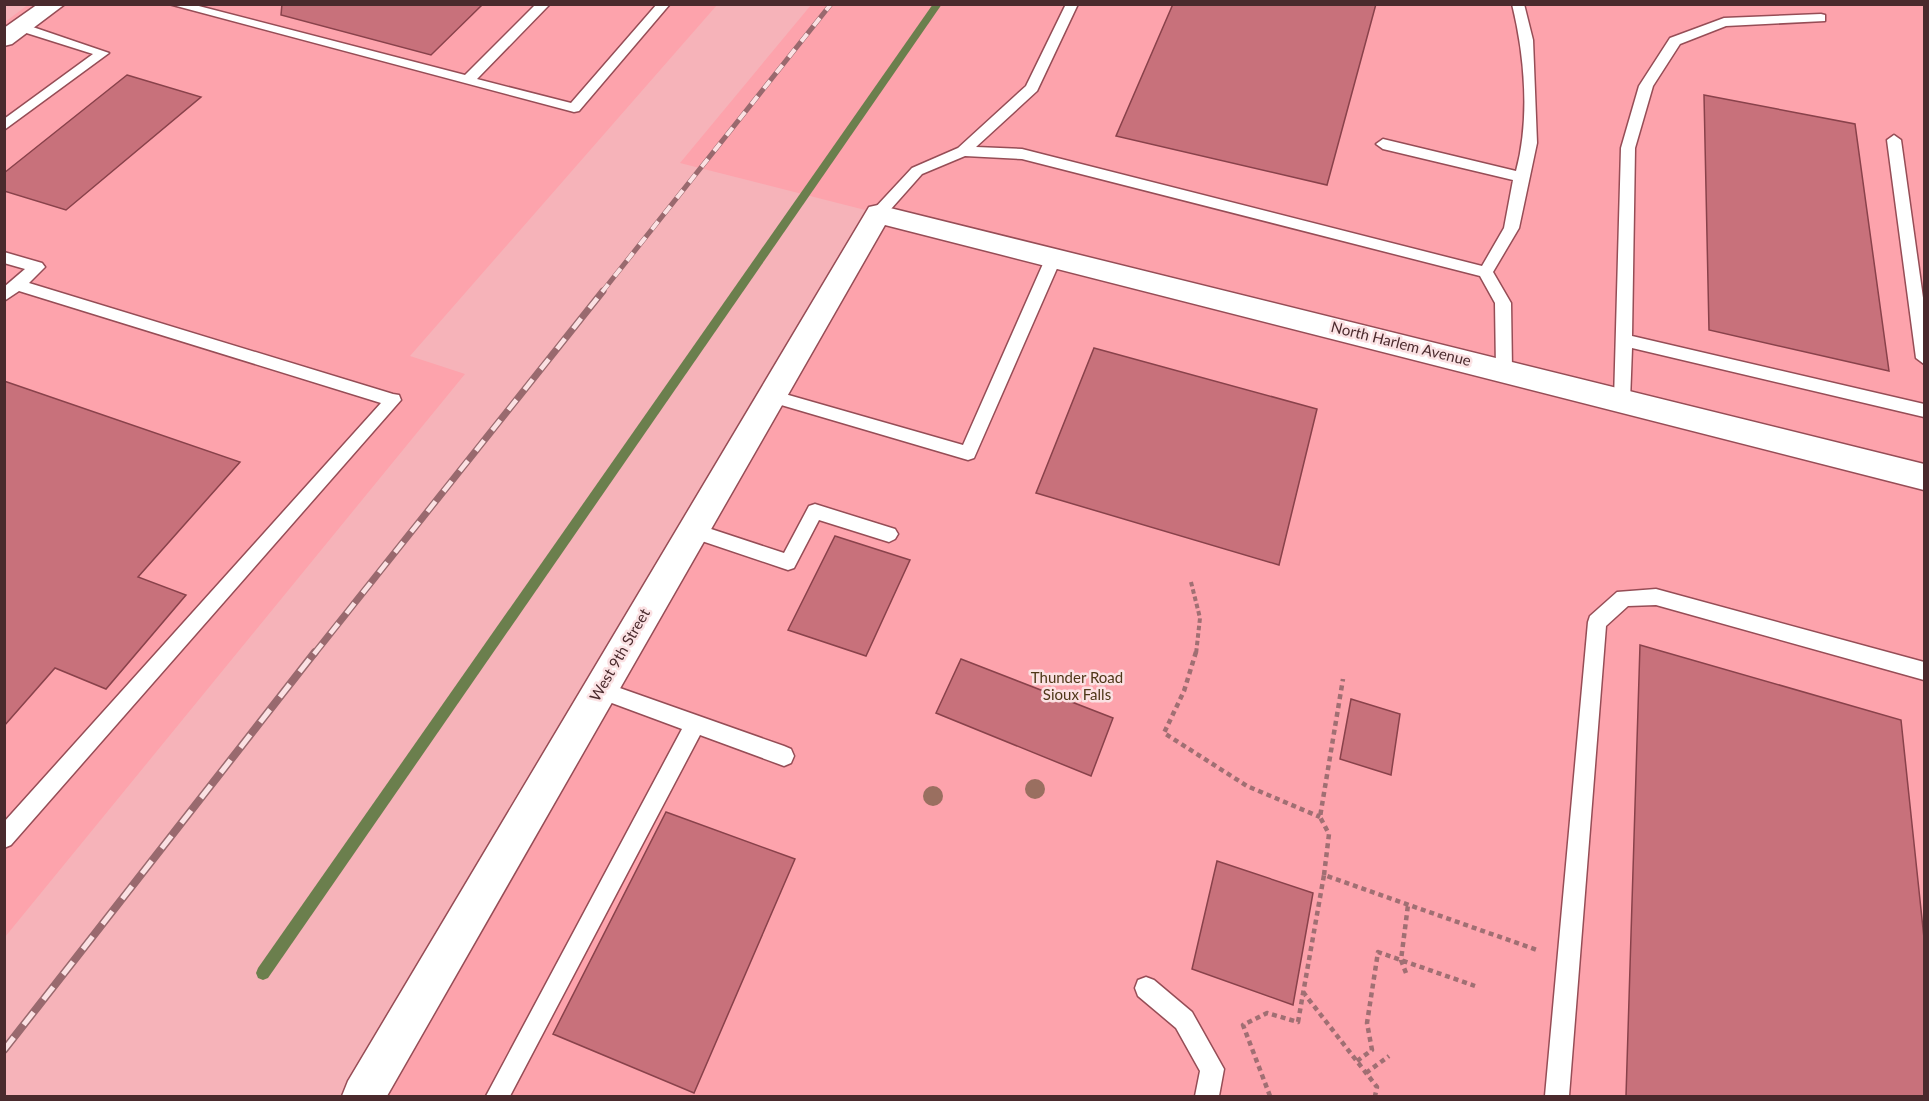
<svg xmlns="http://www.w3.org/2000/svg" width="1929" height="1101" viewBox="0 0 1929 1101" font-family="Lato,sans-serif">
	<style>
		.built { fill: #fda3ac }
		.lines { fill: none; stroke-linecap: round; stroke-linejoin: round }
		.stream { fill: #6b7f4d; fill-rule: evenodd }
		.building { fill: #c8717b; stroke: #89424b; stroke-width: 1.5 }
		.lane-casing { stroke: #964d56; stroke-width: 3 }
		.street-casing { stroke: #964d56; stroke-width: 3 }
		.path-far1 { stroke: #a06f73; stroke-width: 4; stroke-dasharray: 4.5 3; stroke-linecap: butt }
		.path { stroke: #a06f73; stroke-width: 4.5; stroke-dasharray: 5 4; stroke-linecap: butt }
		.lane { fill: #fff; fill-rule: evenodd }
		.street { fill: #fff; fill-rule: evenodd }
		.rail-far2-casing { stroke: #99696e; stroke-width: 5 }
		.rail-far1-casing { stroke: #99696e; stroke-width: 7 }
		.rail-casing { stroke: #99696e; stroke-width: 8 }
		.rail-far2 { stroke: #fbe1e3; stroke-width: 4; stroke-dasharray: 10; stroke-linecap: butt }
		.rail-far1 { stroke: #fbe1e3; stroke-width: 4.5; stroke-dasharray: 13; stroke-linecap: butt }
		.rail { stroke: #fbe1e3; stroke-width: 5; stroke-dasharray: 16; stroke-linecap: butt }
		.tree { fill: #9a6f60 }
		.labels { text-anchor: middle; stroke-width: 5; stroke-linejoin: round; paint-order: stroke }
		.street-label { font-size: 15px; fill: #4a2a2d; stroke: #fbe1e3 }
		.park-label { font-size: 15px; fill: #4e3718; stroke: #fbe1e3 }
	</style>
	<rect width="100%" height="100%" fill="#f6b3b9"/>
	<path class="built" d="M29,4L717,5L410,356L465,374L5,937V22Z
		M811,5H1924V1096H363L877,213L680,163Z"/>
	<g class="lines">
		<path class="stream" d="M933,4H942L268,978L263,980L258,978L256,973L258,968Z"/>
	</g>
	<path class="building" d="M282,4H483L431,55L281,15Z
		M1173,4H1376L1327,185L1116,136Z
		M127,75L201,97L66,210L4,191V173Z
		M1704,95L1855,124L1889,371L1709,330Z
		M1094,348L1317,409L1279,565L1036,493Z
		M4,381L240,462L138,577L186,595L106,689L55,668L4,726Z
		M835,536L910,560L866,656L788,630Z
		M1640,645L1901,720L1924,938V1096H1626Z
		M961,659L1113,718L1091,776L936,713Z
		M1351,699L1400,714L1391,775L1340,759Z
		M666,812L795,859L694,1093L553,1034Z
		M1217,861L1313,893L1293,1005L1192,969Z"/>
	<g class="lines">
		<g class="lane-casing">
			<path id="lane" d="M169,4H191L465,75L536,4H550L477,79L571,103L657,4H670L579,111L574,112Z
				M1066,4H1078L1037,91L976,147L1022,149L1482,266L1504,228L1513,180L1383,149L1376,144L1383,139L1516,171C1530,119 1525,57 1512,4H1524L1533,40L1537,143L1519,228L1493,272L1511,303L1512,370L1510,374L1504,376L1496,370L1495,303L1480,276L1022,159L965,156L922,174L883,218H873L871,214L873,210L912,168L958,148L1026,86Z
				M1821,14L1825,15V21L1726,26L1680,44L1653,86L1635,148L1632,336L1924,404V417L1632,348L1630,401L1628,406H1616L1614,401L1621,148L1639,86L1670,38L1724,18Z
				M21,23L109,53L4,130V119L93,54L17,30V24Z
				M1894,135L1901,140L1924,305V364L1916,358L1887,140Z
				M4,252L42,263L45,267L29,283L393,394L399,395L401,400L11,845L4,848V822L381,403L19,291L4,301V287L25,269L4,263Z
				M1054,252L1062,257L974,458L968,460L771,402L763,396L771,390L963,445L1046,257Z
				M815,504L895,529L898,534L895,539L889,542L819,520L794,568L788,570L687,536L684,531L687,526L693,523L784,553L809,506Z
				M1656,589L1924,662V680L1656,605L1628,606L1606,626L1569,1096H1545L1588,622L1590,616L1617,592Z
				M600,681L784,746L791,749L794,756L791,763L784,766L700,735L510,1096H486L682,729L593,696L590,690L593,684Z
				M1146,977L1154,980L1192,1012L1224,1069L1219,1096H1195L1200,1071L1176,1028L1138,996L1135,988L1138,980Z"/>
		</g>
		<g class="street-casing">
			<path id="street" d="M38,4H65L12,44L4,46V28Z
				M878,205L1924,464V490L885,225L387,1096H342L348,1081L869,207Z"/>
		</g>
		<path class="path-far1" d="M1191,582L1200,618L1196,654"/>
		<path class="path" d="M1196,652L1184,691L1164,733L1247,786L1320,817
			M1324,875L1329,834L1320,817L1343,679
			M1406,973L1401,960L1408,905
			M1303,992L1377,1087L1375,1096
			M1357,1061L1372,1050L1367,1023L1378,952L1475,986
			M1366,1073L1389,1056
			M1270,1096L1243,1025L1267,1013L1298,1022L1324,875L1537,950"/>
		<use href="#lane" class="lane"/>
		<use href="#street" class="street"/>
		<g class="rail-far2-casing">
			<path id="rail-far2" d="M602,292L831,4"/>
		</g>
		<g class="rail-far1-casing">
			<path id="rail-far1" d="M314,654L603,291"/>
		</g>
		<g class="rail-casing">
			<path id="rail" d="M4,1050L315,652"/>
		</g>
		<use href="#rail-far2" class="rail-far2"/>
		<use href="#rail-far1" class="rail-far1"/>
		<use href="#rail" class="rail"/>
	</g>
	<g class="tree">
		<circle cx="1035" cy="789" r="10"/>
		<circle cx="933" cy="796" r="10"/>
	</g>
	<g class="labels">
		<g class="street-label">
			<text transform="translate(1401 344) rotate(14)" y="5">North Harlem Avenue</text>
			<text transform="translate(620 655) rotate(-60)" y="5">West 9th Street</text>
		</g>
		<g class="park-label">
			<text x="1077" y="683">Thunder Road<tspan x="1077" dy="17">Sioux Falls</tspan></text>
		</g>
	</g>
	<rect width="1929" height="1101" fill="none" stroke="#4a2a2d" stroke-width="12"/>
</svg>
